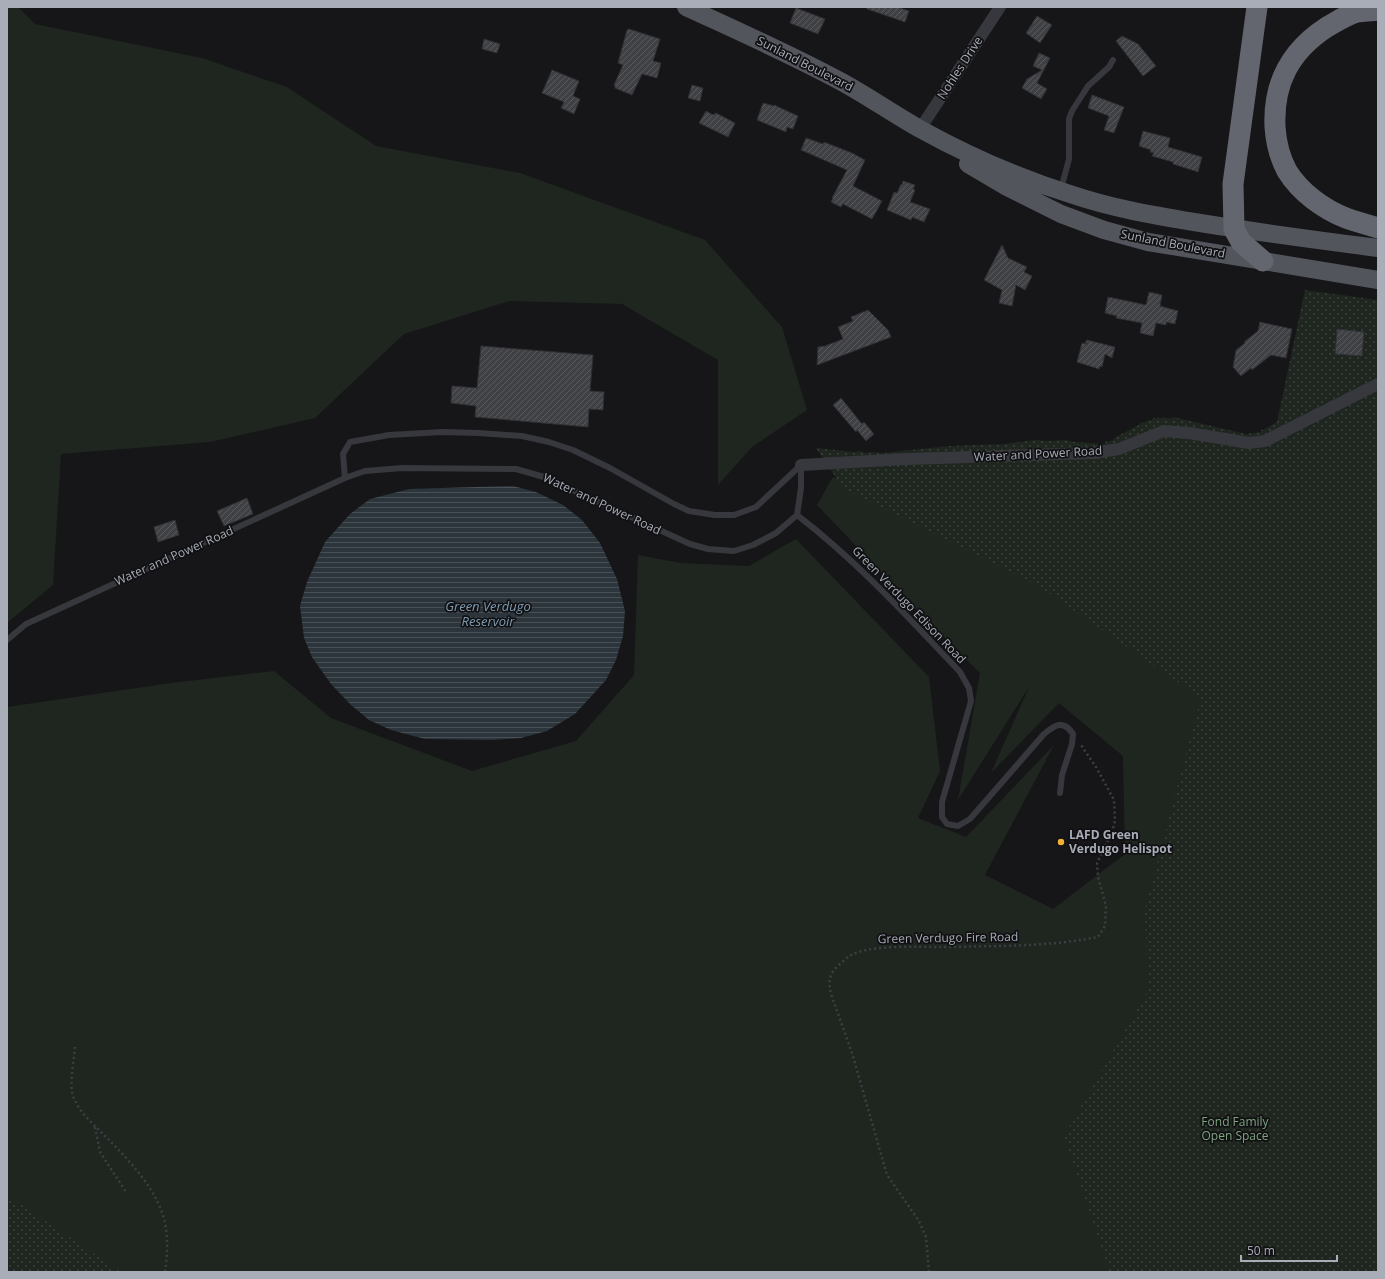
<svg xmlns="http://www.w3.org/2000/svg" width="1385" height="1279" viewBox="0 0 1385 1279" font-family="'Open Sans',sans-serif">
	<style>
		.grass { fill: #1e261f }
		.park { fill: url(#park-dots) }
		.water { fill: url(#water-rules) }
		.building { fill: url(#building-hatch); stroke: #303034 }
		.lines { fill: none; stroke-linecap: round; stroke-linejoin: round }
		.path { stroke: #3d3f44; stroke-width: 2.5; stroke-dasharray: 2 3; stroke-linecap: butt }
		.lane { stroke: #37383d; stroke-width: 6 }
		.street { stroke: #37383d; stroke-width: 12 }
		.primary { stroke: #53555c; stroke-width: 18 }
		.highway { stroke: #63666e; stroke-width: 21 }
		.poi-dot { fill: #f2b134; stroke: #111113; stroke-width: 1.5 }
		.labels { text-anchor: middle; stroke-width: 3.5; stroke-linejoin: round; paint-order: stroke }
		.street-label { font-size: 12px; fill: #a8adb8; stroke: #111113 }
		.poi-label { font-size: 12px; font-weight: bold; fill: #a8adb8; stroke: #111113; text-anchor: start }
		.park-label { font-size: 12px; fill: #7fa381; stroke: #111113 }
		.water-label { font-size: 13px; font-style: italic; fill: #7f9bb3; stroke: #111113 }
	</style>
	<defs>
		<pattern id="park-dots" width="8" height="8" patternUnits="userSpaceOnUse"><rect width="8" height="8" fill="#1e261f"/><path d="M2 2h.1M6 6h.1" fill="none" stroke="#3c433d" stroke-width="1.8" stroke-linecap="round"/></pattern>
		<pattern id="water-rules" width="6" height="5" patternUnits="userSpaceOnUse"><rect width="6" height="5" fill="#2c353c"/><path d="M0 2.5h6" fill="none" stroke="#485056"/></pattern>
		<pattern id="building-hatch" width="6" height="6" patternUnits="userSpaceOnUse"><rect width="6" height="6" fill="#404145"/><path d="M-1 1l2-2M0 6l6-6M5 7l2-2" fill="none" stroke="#595a5e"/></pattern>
	</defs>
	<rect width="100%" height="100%" fill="#161618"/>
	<path class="grass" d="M7,7H18L35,24L202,58L287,87L376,146L520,173L705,240L782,327L807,410L752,447L718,485V360L622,304L509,301L404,334L315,418L210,442L61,454L53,585L7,623Z
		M1133,455L1378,1272H7V707L171,683L274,671L331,718L472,771L576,741L634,675L638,555L681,563L749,566L796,539L929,677L940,771L918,818L966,837L1054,745L985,875L1053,909L1125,854L1123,756L1059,703L991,773L1029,687L958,800L980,673L926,619L817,505L832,478L1036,466Z"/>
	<path class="park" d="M1305,290L1378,300V1272H1110L1064,1136L1148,991L1145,910L1201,698L1037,585L843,488L816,448L855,452L859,451L866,453L871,452L882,453L949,446L1004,444L1036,440L1048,441L1066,440L1074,442L1105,444V442L1114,440V438L1139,425L1140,423L1146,422V421L1152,420L1153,418L1157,419V417L1163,419V417L1171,419L1173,417L1246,434L1261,432V430H1263L1277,422Z
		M7,1195L121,1272H7Z"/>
	<path class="water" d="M513,486L536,492L563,505L582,520L600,543L617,579L625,611L623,636L616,660L606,680L575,714L547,731L521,738L493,740L425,739L391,730L369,720L351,705L331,684L312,657L304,638L300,606L307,582L325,542L350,514L370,499L409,489Z"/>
	<path class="building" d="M867,7H897L909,11L905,22L867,9Z
		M796,8L825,19L818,34L790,23Z
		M1037,16L1052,25L1040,43L1026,33Z
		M629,29L660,39L653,61L661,63L657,78L642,74L632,95L615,88V86L614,85L623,65L618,63L627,30Z
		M1122,36L1138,44L1156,66L1143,76L1116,41Z
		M484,39L500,44L497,53L482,49Z
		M1039,53L1050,58L1037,83L1047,89L1041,99L1022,88L1027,79L1042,70L1033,66Z
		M552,70L579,81L573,96L580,99L574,114L561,108L564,102L542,93Z
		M692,85L703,88L700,101L688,98Z
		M1092,95L1124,107L1114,133L1104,130L1109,116L1088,108Z
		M763,103L774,106V105L798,116L793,129L787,127L786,132L757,120Z
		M706,111L713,115L716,113L735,123L728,137L699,123Z
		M1143,131L1170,138L1168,147L1202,157L1198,172L1173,164V162L1152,156L1154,153L1150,152L1151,150L1139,146Z
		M806,138L823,144L824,142L852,153L865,160L853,186L882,201L872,219L843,204L841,207L831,202L833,198H832L847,170L801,150Z
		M903,181L915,185L913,189L915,190L910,202L930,209L924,222L912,217L911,220L887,210L894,192L897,193L901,184L902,185Z
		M1002,245L1008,258L1027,267L1024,272L1032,276L1025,290L1016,285L1012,306L999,303L1002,290L984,280Z
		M1149,292L1162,295L1160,306L1178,311L1175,324L1166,322V325L1156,323L1153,336L1140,333L1142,323L1116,318L1117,316L1105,313L1108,297L1146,305Z
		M868,310L888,330L891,337L817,365L818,347L825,346L843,339L838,327L853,321L851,317Z
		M1260,322L1292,329L1286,358L1271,355L1252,370L1251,368L1241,376L1233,367L1236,350L1245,343L1244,342L1258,331Z
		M1337,329L1364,332L1362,356L1335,354Z
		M1087,340L1115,347L1112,358L1105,354L1102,367L1100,366L1099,369L1077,362L1082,343L1088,344L1085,343Z
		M481,346L593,355L590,391L604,392L603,410L589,409L588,427L475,417L476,406L451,403L452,386L477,388Z
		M841,398L862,424L864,422L874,434L866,441L857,430L856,432L833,405Z
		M247,498L253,514L224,526L217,511Z
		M175,520L179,535L158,542L154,527Z"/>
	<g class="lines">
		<path class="path" d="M75,1047C74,1060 69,1083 73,1096C79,1112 93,1124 105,1136C129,1160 162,1194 166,1229C168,1243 167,1258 165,1272
			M95,1127L100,1152L126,1192
			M929,1272L926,1237L919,1221L887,1175L852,1053L831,994C828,980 829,974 840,964C843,962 846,958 849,956C871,944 917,947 942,947C994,946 1047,947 1098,937L1105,926L1106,906L1098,877L1097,863L1112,832L1115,821L1114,800L1096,767L1081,745"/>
		<path class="lane" d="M1061,189L1069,159V119L1072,111L1088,86L1109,67L1113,60
			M345,478L343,454L350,442L389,435L443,432L479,433L522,436L549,442L573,450L610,468L674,504L689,511L715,515H734L756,507L801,465
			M797,515C857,561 908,617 960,672L969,688L971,701L942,802V817L947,824L958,826L970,819L1044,734C1055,725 1063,719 1073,734L1072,744L1062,775L1060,793
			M7,640L26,624L345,478L365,471L402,468L516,469L544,477L690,544L708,549L734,551L753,545L776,533L797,515L801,488V465"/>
		<path class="street" d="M920,129L1000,7
			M801,465L906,459L1094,453L1119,449L1164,431L1189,433L1249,443L1265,441L1378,384"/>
		<path class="primary" d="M686,7C738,31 790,54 840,81C868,96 893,114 920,129C967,155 1019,178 1070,194C1111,208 1152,215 1194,222C1255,232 1316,240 1378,248
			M968,164L1007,187L1061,214L1104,230L1148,242L1378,280"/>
		<path class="highway" d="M1257,7L1233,184L1234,229L1241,242L1263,261
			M1378,10C1371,11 1363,11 1357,12C1346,15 1336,22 1327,27C1290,51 1273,83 1275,127C1276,142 1280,158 1287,171C1300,192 1323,209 1346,218C1356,222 1367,224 1378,228"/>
	</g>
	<circle class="poi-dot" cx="1061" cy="842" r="4"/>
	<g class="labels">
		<g class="street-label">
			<text transform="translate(805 64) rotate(27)" y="4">Sunland Boulevard</text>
			<text transform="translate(960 68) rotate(-57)" y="4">Nohles Drive</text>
			<text transform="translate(1173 244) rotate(11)" y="4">Sunland Boulevard</text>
			<text transform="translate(1038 454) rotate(-3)" y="4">Water and Power Road</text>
			<text transform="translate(602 504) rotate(25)" y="4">Water and Power Road</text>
			<text transform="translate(174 556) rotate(-24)" y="4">Water and Power Road</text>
			<text transform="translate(909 605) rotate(46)" y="4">Green Verdugo Edison Road</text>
			<text transform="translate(948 938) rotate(-1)" y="4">Green Verdugo Fire Road</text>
		</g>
		<g class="poi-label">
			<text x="1069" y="839">LAFD Green<tspan x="1069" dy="14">Verdugo Helispot</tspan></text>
		</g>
		<g class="park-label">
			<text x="1235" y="1126">Fond Family<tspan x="1235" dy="14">Open Space</tspan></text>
		</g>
		<g class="water-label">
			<text x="488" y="611">Green Verdugo<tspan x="488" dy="15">Reservoir</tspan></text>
		</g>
	</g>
	<rect width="1385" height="1279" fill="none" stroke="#a8adb8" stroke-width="16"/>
	<path d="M1241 1255v6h96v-6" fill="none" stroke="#a8adb8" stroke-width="2"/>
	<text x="1247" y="1255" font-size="12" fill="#a8adb8" stroke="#111113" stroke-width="3" paint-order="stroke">50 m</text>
</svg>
